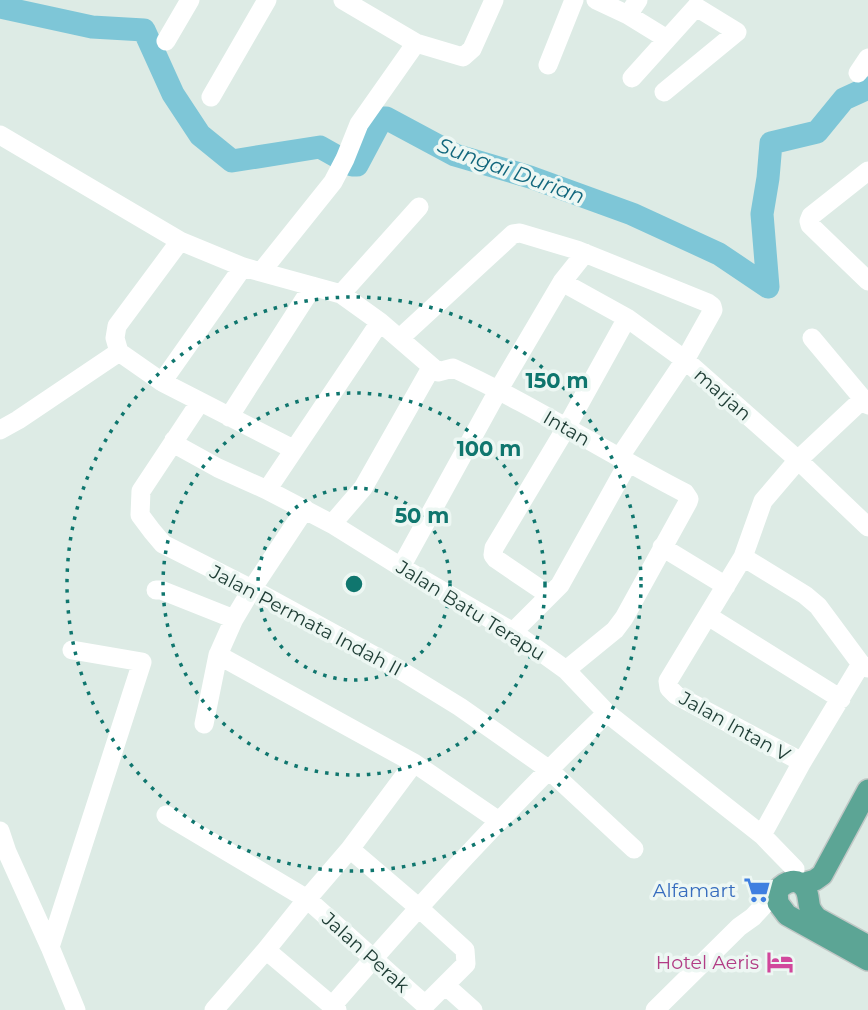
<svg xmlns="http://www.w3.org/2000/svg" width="868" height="1010" viewBox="0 0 868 1010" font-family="Montserrat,sans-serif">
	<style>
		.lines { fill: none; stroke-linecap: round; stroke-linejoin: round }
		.river { stroke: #7ec6d7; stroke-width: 23 }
		.major-casing { stroke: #c0c8c6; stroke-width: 24 }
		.minor { stroke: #fff; stroke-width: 19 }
		.major { stroke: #5ca595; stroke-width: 21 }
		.ring { fill: none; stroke: #0f766e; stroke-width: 3.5; stroke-dasharray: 3.5 7 }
		.labels { text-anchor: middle; stroke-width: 7; stroke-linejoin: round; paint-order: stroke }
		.street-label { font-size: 19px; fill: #1d3c34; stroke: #edf7f3 }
		.shop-label { font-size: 19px; fill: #366cbe; stroke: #edf7f3; text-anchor: end }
		.hotel-label { font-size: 19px; fill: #b23c85; stroke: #edf7f3; text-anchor: end }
		.water-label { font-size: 21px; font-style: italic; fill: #12677d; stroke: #edf7f3 }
		.centre { fill: #0f766e; stroke: #edf7f3; stroke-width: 3.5 }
		.ring-label { font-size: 21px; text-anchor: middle; font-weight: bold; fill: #0f766e; stroke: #edf7f3; stroke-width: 7; stroke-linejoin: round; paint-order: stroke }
	</style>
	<rect width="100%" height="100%" fill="#ddebe5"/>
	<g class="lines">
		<path class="river" d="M0,7L92,27L144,30L173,94L200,135L232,161L320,147L352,165H357L382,118H386L455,155L530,177L632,214L719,254L768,287L762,214L768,178L771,143L817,132L844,99L868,88"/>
		<g class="major-casing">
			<path id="major" d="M801,884L815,880L822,875L868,790
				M868,946L817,918C814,914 812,913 810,908C808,902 809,896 806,890C799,876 785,881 777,891L778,903L787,915L868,960"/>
		</g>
		<path class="minor" d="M343,0L416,43L463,57L472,49L494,0
			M596,0L628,15L638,0
			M628,15L667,39
			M166,41L190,0
			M548,65L574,0
			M858,73L868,58
			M632,78L696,7L737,32L664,92
			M211,97L267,0
			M0,135L180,241L243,267L341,294L380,322L438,372L453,368C533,405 607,453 685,493L689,499L688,502L624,618L615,630L566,670
			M868,171L811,216L809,221L810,225L868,281
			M261,272L333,182L345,159L359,124L416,43
			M562,282L627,318L685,360L798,460L868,527
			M341,294L419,207
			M400,338L513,234L520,233L577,250L708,303L712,306L713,310L685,360L619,458
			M812,338L868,405
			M119,352L162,382L293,449
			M119,352L115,338L117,326L180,241
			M162,382L243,267
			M200,402L141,491L140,515L152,531L163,544L252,589L395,667L460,707L548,769L634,849
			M229,417L313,286
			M0,430L18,420L119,352
			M174,440L180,447L218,468L267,490L332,524L401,567L513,632L566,670L607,713L762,835L795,869L794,880
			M267,490L380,322
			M332,524L363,488L431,368
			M662,547L726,586
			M743,557L805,595L818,606L861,664L868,668
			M401,567L499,389L562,282L585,253
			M156,590H161L234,619
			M549,595L496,559L493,555L494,548L566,428L627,318
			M708,616L841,699
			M513,632L560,585L628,463
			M204,724L218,655
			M802,762L676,695L669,688L668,681L743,557L763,501L798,460L863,399
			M414,763L499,821
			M166,815L307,899L414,995L422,1002L427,1003L466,964L465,950L419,908L350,849
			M0,831L7,852L50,947L76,1010
			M762,835L802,762L861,664
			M50,947L142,662L72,650
			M266,950L337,1010
			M445,985L473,1010
			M332,1006C420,905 510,805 607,713
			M214,1010L266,950L307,899L350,849L414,763L218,655L234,619L252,589L305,509
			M655,1010L739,927L753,917L777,891"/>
		<use href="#major" class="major"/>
	</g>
	<g class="ring">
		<circle cx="354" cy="584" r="96"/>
		<circle cx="354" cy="584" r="191"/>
		<circle cx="354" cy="584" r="287"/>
	</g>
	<defs>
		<g id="supermarket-bare" transform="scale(2.1)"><path d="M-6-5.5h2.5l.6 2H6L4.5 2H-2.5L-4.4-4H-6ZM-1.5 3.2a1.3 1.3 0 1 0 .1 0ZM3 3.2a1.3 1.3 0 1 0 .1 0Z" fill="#3f7fe0" stroke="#edf7f3" stroke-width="2.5" paint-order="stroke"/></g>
		<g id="hotel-bare" transform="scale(2.1)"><path d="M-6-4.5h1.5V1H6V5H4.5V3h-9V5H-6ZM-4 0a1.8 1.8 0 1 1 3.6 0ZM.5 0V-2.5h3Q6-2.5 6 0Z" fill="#d1479c" stroke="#edf7f3" stroke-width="2.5" paint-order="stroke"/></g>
	</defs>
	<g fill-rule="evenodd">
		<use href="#supermarket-bare" x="757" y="890"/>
		<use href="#hotel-bare" x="780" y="962"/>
	</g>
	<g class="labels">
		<g class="street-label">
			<text transform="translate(723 394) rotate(41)" y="7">marjan</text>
			<text transform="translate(567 428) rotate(30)" y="7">Intan</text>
			<text transform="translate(471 610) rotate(32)" y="7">Jalan Batu Terapu</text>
			<text transform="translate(306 620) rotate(28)" y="7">Jalan Permata Indah II</text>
			<text transform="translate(735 726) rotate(29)" y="7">Jalan Intan V</text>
			<text transform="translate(366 952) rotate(42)" y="7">Jalan Perak</text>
		</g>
		<g class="shop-label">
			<text x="736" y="897">Alfamart</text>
		</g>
		<g class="hotel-label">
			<text x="759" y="969">Hotel Aeris</text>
		</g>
		<g class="water-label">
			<text transform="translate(511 171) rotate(20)" y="7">Sungai Durian</text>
		</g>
	</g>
	<circle cx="354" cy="584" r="10" class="centre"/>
	<g class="ring-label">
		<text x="557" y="388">150 m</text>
		<text x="489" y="456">100 m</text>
		<text x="422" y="523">50 m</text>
	</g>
</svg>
